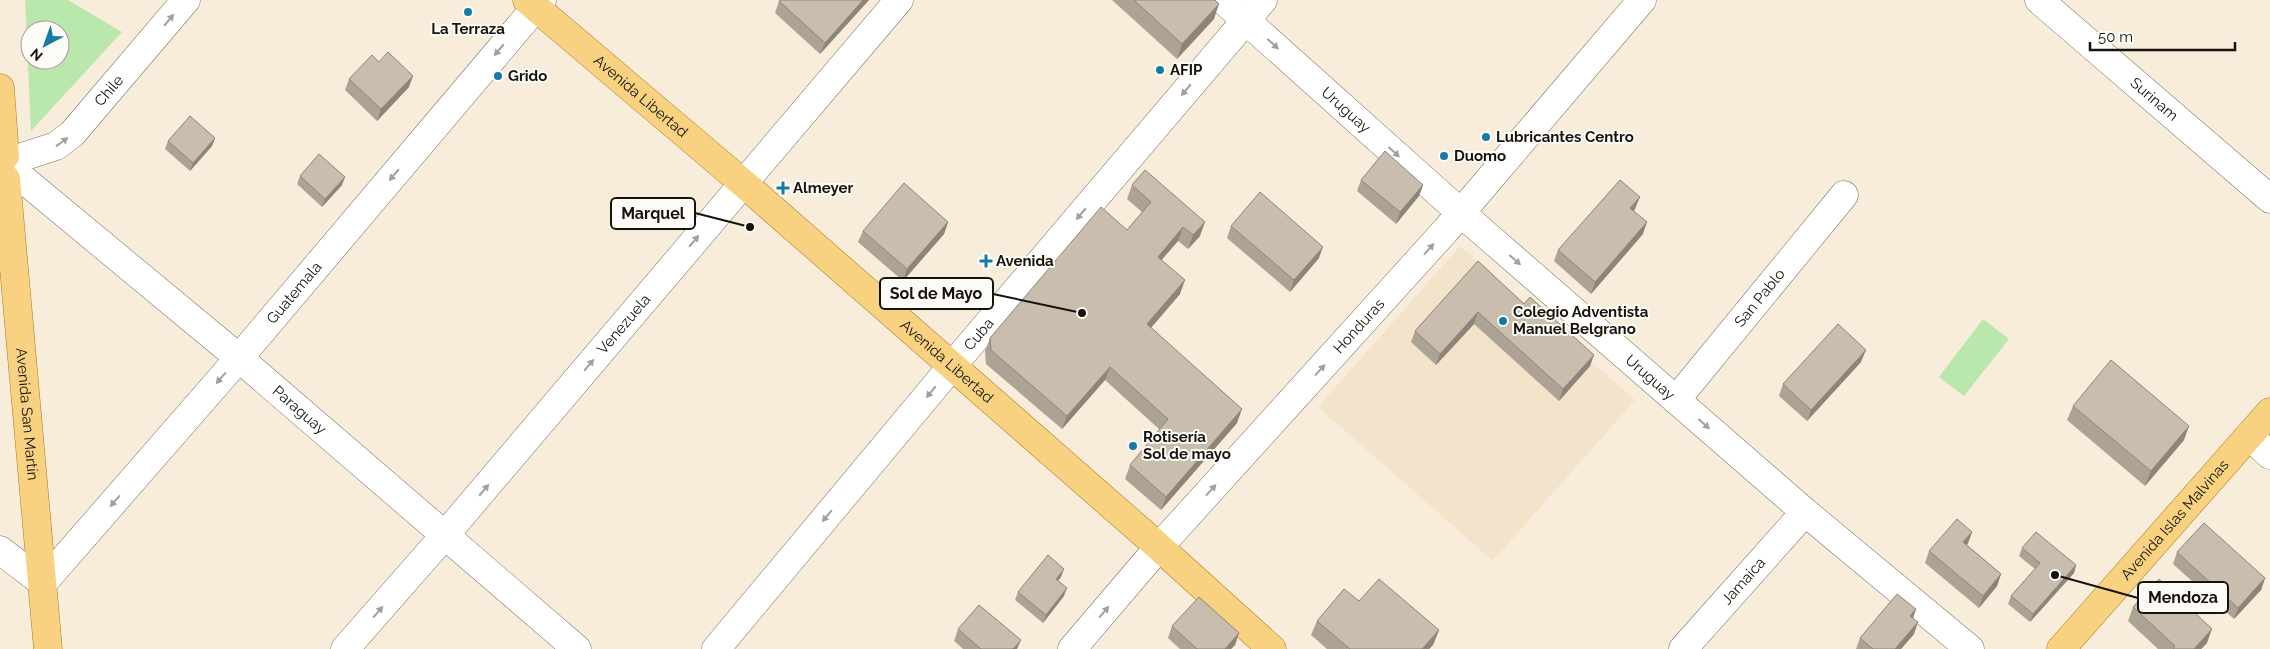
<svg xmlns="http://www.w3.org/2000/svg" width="2270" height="649" viewBox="0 0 2270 649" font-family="Raleway,sans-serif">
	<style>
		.built { fill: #f2e3ca }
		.green { fill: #bae7ab; fill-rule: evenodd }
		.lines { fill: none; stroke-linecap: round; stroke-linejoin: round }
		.minor-casing { stroke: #7c7262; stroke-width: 29 }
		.major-casing { stroke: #a67b21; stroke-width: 29 }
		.minor { stroke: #fff; stroke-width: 28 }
		.major { stroke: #f8d281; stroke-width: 28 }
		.wall { fill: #ada395 }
		.shaded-wall { fill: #8d8579 }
		.building { fill: #c9bead; stroke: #8d8579 }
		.oneway { fill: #a2a09e }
		.poi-dot { fill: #1779a5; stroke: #fdfbf7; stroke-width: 2 }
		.labels { text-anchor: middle; stroke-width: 4; stroke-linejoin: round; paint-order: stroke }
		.poi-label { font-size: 15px; font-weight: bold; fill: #16120c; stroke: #fdfbf7; text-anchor: start }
		.street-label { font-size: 15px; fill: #16120c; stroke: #fdfbf7 }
		.leader { fill: none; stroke: #16120c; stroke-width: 2 }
		.callout-dot { fill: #16120c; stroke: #fdfbf7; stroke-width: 2 }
		.callout { fill: #fdfbf7; stroke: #16120c; stroke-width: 2 }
		.callout-label { font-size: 16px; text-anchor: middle; font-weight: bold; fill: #16120c }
	</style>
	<rect width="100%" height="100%" fill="#f8eddb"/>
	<path class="built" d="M1460,246L1635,400L1493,561L1318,407Z"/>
	<path class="green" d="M25,0H68L122,32L31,131ZM30,30H60V60H30Z
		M1983,319L2009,339L1964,396L1939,377Z"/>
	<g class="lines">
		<g class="minor-casing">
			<g id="minor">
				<path id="s1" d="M1223,0L1461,213L1805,512L1970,649"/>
				<path id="s2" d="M2039,0L2270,199"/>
				<path id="s3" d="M16,159L56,146L72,134L186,0"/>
				<path id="s4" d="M17,174L239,358L577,649"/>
				<path id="s5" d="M1676,400L1844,195"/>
				<path d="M2249,436L2270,455"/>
				<path id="s6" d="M0,550L43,583L239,358L542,0"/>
				<path id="s7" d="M345,649L445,535L899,0"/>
				<path id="s8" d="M716,649L952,366L1263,0"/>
				<path id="s9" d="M1072,649L1159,547L1446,230L1642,0"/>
				<path id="s10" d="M1683,649L1805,512"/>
			</g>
		</g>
		<g class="major-casing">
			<g id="major">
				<path id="s11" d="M527,0L743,183L1159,547L1272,649"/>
				<path d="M0,88L5,156"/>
				<path id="s12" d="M6,179L48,649"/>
				<path id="s13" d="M2061,649L2270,412"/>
			</g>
		</g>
		<use href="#minor" class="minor"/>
		<use href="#major" class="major"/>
	</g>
	<path class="wall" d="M869,0L820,54L775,13L779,1Z
		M1112,0H1215L1214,19L1177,59Z
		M349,79L409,87L377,121L345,90Z
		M215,138L212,146L190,171L165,149L168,141Z
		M300,176L342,185L322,207L297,184Z
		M1361,180L1423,185L1419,196L1396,224L1357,191Z
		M1132,185L1200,236L1188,249L1178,241L1161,260L1180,294L1151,328L1237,423L1161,510L1125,479L1130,465L1160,430L1105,380L1062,429L986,364L985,351L990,338L1127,230L1142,212L1127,199Z
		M1635,209L1634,211L1643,234L1591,294L1554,261L1558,250Z
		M948,222L944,234L903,281L858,242L863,231Z
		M1231,226L1319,258L1290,292L1227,238Z
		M1478,261L1590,366L1559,401L1474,324L1436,365L1411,342L1415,331Z
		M1861,362L1807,421L1779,396L1783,384Z
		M2073,406L2184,440L2145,486L2067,420Z
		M1972,532L1968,543L1967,545L2001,574L1997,586L1979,608L1925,563L1929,551Z
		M2022,548L2076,565L2074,573L2030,622L2008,604L2011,596L2035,569L2019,556Z
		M2177,552L2265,578L2261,590L2234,619L2173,564Z
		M1061,577L1058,580L1064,596L1043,623L1015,600L1018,592Z
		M1359,601L1439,630L1433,645L1429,649H1327L1311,635L1317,621Z
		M2133,607L2207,643L2201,649H2158L2128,621Z
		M1916,609L1913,618L1914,634L1901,649H1856L1860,638Z
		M1172,626L1239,633L1235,645L1231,649H1180L1168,638Z
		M958,629L1017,649H963L954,641Z"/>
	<path class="shaded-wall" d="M863,0H869L820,54L825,43Z
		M1219,4L1214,19L1177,59L1182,44Z
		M413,76L409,87L377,121L381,109Z
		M215,138L212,146L190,171L193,163Z
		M345,177L342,185L322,207L325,199Z
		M1423,185L1419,196L1396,224L1400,212Z
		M1640,197L1635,209L1626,219L1630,208Z
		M948,222L944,234L903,281L907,269Z
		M1205,222L1200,236L1188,249L1193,235Z
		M1647,222L1643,234L1591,294L1595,282Z
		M1183,227L1178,241L1153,270L1158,257Z
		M1323,247L1319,258L1290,292L1294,280Z
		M1185,280L1180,294L1142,338L1147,324Z
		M1478,312L1474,324L1436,365L1440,354Z
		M1866,350L1861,362L1807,421L1811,410Z
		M1594,355L1590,366L1559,401L1563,389Z
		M1110,367L1105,380L1062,429L1067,416Z
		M1242,409L1237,423L1161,510L1166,497Z
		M2189,426L2184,440L2145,486L2151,471Z
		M1972,532L1968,543L1959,554L1963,542Z
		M2076,565L2074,573L2030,622L2033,614Z
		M1064,569L1061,577L1053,587L1056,579Z
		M2001,574L1997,586L1979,608L1983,596Z
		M2265,578L2261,590L2234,619L2238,608Z
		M1067,588L1064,596L1043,623L1046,615Z
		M1916,609L1912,621L1910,616Z
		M1918,622L1914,634L1901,649H1895Z
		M2212,629L2207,643L2201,649H2194Z
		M1439,630L1433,645L1429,649H1422Z
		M1239,633L1235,645L1231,649H1225Z
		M1021,640L1017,649H1013Z"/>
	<path class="building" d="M781,0H863L825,43L779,1Z
		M1134,0H1215L1219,4L1182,44Z
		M388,52L413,76L381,109L349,79L372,55L379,62Z
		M190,116L215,138L193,163L168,141Z
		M1385,151L1423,185L1400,212L1361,180Z
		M319,154L345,177L325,199L300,176Z
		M1145,170L1205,222L1193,235L1183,227L1158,257L1185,280L1147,324L1242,409L1166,497L1130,465L1168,419L1110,367L1067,416L991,350L990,338L1101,207L1127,230L1151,202L1132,185Z
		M1620,180L1640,197L1630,208L1647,222L1595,282L1558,250Z
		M904,183L948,222L907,269L863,231Z
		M1260,192L1323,247L1294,280L1231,226Z
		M1478,261L1524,304L1530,297L1594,355L1563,389L1478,312L1440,354L1415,331Z
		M1838,324L1866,350L1811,410L1783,384Z
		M2111,360L2189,426L2151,471L2073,406Z
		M1957,519L1972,532L1963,542L2001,574L1983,596L1929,551Z
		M2204,523L2265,578L2238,608L2177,552Z
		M2036,532L2076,565L2033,614L2011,596L2040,563L2022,548Z
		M1048,555L1064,569L1056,579L1067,588L1046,615L1018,592Z
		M1379,579L1439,630L1422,649H1350L1317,621L1344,589L1359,601Z
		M2159,579L2212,629L2194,649H2173L2175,646L2133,607Z
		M1897,594L1916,609L1910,616L1918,622L1895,649H1873L1860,638Z
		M1199,597L1239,633L1225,649H1197L1172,626Z
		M979,605L1021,640L1013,649H981L958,629Z"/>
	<defs><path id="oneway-solid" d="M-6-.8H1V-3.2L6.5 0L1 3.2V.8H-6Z" transform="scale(1.25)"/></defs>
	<g class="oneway">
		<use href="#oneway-solid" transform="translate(169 20) rotate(-50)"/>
		<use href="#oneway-solid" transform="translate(1273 44) rotate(42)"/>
		<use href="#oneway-solid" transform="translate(499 50) rotate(130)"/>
		<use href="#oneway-solid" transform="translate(1186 90) rotate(130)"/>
		<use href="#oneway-solid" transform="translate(62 142) rotate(-36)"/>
		<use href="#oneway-solid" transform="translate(1394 152) rotate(42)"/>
		<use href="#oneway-solid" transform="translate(394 175) rotate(130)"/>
		<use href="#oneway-solid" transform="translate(1081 214) rotate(130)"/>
		<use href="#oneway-solid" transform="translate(694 241) rotate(-50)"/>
		<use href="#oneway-solid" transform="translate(1429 249) rotate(-48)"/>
		<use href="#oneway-solid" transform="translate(1515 260) rotate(41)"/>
		<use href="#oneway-solid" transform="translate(589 365) rotate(-50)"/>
		<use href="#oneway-solid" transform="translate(1320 370) rotate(-48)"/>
		<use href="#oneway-solid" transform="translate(221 378) rotate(131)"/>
		<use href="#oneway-solid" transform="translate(931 392) rotate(130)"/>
		<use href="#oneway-solid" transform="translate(1704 424) rotate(41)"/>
		<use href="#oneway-solid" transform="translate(484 490) rotate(-50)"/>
		<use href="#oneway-solid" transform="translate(1211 490) rotate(-48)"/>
		<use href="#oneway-solid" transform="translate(115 501) rotate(131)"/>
		<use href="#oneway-solid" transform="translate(827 516) rotate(130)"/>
		<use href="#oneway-solid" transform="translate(378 612) rotate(-49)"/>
		<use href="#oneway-solid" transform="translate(1104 612) rotate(-49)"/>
	</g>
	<g class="poi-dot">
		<circle cx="468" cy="12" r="5"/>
		<circle cx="1160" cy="70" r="5"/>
		<circle cx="498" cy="76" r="5"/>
		<circle cx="1486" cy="137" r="5"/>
		<circle cx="1444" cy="156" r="5"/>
		<path d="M780.5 180.5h5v5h5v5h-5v5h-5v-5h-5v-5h5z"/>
		<path d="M983.5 253.5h5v5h5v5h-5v5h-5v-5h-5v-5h5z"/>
		<circle cx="1503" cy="321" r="5"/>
		<circle cx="1133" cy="446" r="5"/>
	</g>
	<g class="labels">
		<g class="poi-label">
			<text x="468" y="34" text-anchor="middle">La Terraza</text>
			<text x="1170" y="75">AFIP</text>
			<text x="508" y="81">Grido</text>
			<text x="1496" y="142">Lubricantes Centro</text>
			<text x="1454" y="161">Duomo</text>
			<text x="793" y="193">Almeyer</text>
			<text x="996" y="266">Avenida</text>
			<text x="1513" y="317">Colegio Adventista<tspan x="1513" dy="17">Manuel Belgrano</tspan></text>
			<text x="1143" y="442">Rotisería<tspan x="1143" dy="17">Sol de mayo</tspan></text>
		</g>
		<g class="street-label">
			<text dy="5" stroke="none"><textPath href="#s3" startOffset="119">Chile</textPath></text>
			<text dy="5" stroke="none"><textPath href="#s11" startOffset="149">Avenida Libertad</textPath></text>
			<text dy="5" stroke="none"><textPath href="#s2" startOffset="152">Surinam</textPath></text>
			<text dy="5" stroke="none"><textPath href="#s1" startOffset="165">Uruguay</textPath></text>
			<text dy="5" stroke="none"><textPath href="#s6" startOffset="438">Guatemala</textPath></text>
			<text dy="5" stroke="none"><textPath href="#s5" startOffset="132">San Pablo</textPath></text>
			<text dy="5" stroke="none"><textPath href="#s7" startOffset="428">Venezuela</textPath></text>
			<text dy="5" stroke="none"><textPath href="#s9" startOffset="432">Honduras</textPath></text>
			<text dy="5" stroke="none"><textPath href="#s8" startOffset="410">Cuba</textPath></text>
			<text dy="5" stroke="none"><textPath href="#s11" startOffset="554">Avenida Libertad</textPath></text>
			<text dy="5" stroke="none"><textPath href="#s1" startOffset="570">Uruguay</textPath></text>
			<text dy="5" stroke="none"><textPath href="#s4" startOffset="368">Paraguay</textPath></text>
			<text dy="5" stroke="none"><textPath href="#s12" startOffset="236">Avenida San Martín</textPath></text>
			<text dy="5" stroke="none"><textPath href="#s13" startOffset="172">Avenida Islas Malvinas</textPath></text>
			<text dy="5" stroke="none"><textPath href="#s10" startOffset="91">Jamaica</textPath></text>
		</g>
	</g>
	<path class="leader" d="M750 227L695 213M1082 313L993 294M2055 575L2138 598"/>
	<g class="callout-dot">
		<circle cx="750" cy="227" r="5"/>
		<circle cx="1082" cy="313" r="5"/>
		<circle cx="2055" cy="575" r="5"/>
	</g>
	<g class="callout">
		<rect x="611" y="198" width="84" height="31" rx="5"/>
		<rect x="880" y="278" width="113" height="31" rx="5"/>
		<rect x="2138" y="582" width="90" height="31" rx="5"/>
	</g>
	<g class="callout-label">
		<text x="653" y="219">Marquel</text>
		<text x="936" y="299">Sol de Mayo</text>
		<text x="2183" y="603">Mendoza</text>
	</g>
	<g transform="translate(45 45) rotate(221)"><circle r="24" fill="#fdfbf7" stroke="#a19e99"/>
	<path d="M0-4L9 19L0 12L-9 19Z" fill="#1779a5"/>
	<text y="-8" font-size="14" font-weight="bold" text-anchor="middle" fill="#16120c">N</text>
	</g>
	<path d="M2090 42v8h145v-8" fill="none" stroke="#16120c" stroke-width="2.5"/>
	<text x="2098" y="42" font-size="15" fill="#16120c" stroke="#fdfbf7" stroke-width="4" paint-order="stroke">50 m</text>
</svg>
